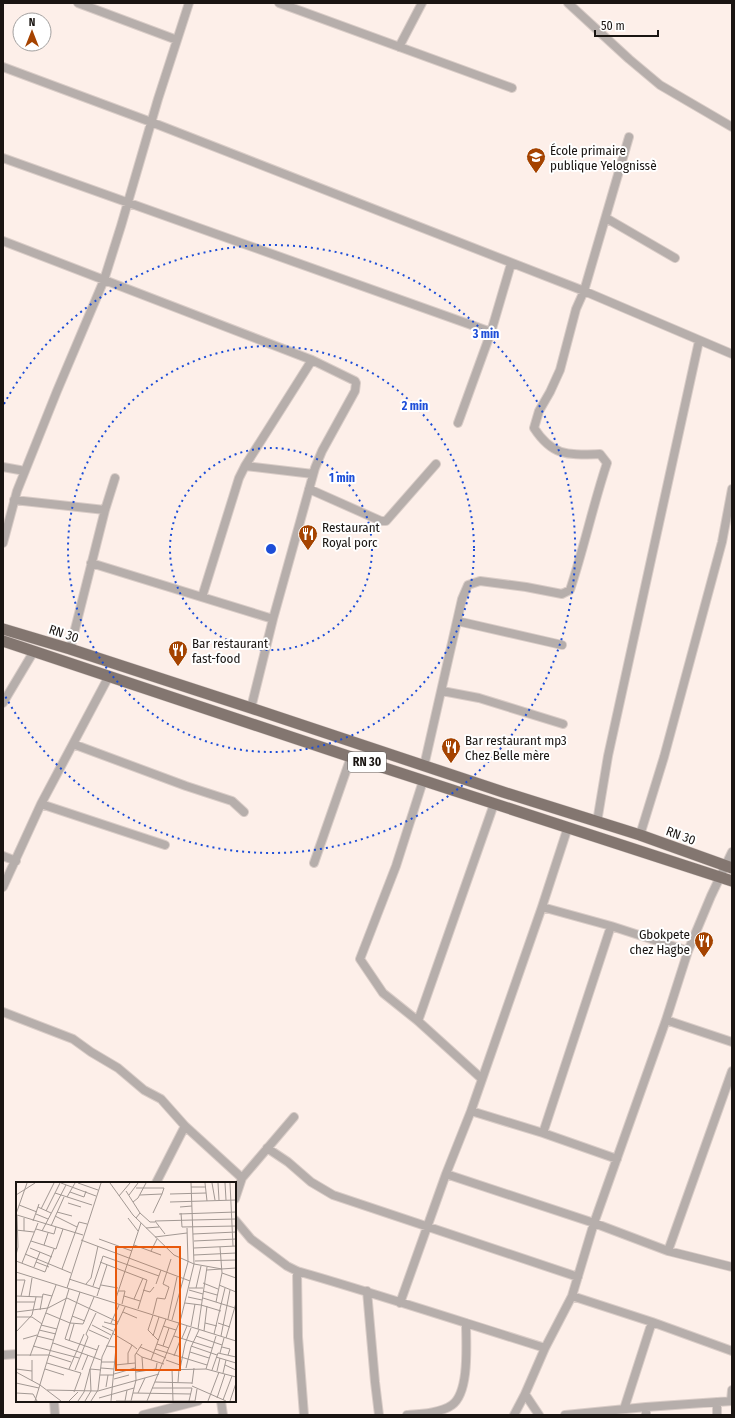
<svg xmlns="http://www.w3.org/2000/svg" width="735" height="1418" viewBox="0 0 735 1418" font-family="'Fira Sans Condensed',sans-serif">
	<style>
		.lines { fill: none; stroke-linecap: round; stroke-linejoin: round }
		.minor-casing { stroke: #d9ccc7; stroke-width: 10 }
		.major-casing { stroke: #d9ccc7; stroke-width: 12 }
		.minor { stroke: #b6aeab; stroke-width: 8 }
		.major { stroke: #837670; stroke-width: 11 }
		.ring { fill: none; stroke: #1d4ed8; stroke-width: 2; stroke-dasharray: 2 4 }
		.labels { text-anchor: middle; stroke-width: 4; stroke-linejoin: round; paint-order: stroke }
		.shield { fill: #fff; stroke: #5f5b59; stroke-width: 1 }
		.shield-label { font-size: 12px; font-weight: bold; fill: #1a1512 }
		.poi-label { font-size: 13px; fill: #1a1512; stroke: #fff; text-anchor: start }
		.street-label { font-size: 13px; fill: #1a1512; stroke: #fff }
		.inset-road { fill: none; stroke: #a29893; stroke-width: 1 }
		.view { fill: #e8590c; fill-opacity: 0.15; stroke: #e8590c; stroke-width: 2 }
		.inset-edge { fill: none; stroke: #1a1512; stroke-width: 2 }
		.centre { fill: #1d4ed8; stroke: #fff; stroke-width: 2 }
		.ring-label { font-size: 12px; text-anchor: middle; font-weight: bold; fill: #1d4ed8; stroke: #fff; stroke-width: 4; stroke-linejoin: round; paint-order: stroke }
	</style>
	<rect width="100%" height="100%" fill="#fdefe9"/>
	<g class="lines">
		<g class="minor-casing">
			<path id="minor" d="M78,3L177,40
				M279,3L512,88
				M568,3L629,59L660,85L732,127
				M399,47L422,3
				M3,67L151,122L584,291L732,354
				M3,158L491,332
				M606,218L675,258
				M3,241L312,360L355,381L356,383L355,391L322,451L315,468L273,619L251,708
				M458,423L491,332L511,264
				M245,466L313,474
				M3,467L25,471
				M309,489L381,521H386L436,464
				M14,500L105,510L70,649
				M105,510L115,478
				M3,543L17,491L57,391L104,280L121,226L158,99L189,3
				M91,563L273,619
				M202,597L239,478L245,466L312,360
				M457,621L562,645
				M442,691L479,698L563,724
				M3,703L34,651
				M73,744L186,786L232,801L244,812
				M424,766L462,599L468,585L480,581L526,587L562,594L570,590C584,548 593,505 607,463L600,454C568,455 553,457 534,428L539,411L550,392L560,370L576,309L584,291L629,137
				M423,781L396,866L360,959L383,993L418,1021L482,1079
				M41,804L165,845
				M597,822L608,756L699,341
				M640,835L664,757L722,542L732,489
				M3,856L16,861
				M314,863L351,757
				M3,887L41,804L109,676
				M542,907L611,926L688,951
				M3,1012L73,1039L91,1052L118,1068L144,1090L161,1099L185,1126
				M666,1020L732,1042
				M418,1021L494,804
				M471,1111L543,1133L617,1159
				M543,1133L611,926
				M267,1148L288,1162L311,1182L333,1195L578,1277
				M446,1174L594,1223L668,1251L732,1267
				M156,1183L185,1126L242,1178
				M235,1199L242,1178L294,1117
				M235,1220L251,1239L287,1266L297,1271C380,1295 462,1322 545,1348
				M668,1251L732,1071
				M297,1271L298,1337L304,1415
				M367,1291L375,1382L379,1415
				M572,1296L652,1322L732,1351
				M400,1303L446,1174L471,1111L542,907L568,827
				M3,1355L17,1354
				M525,1394L539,1415
				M54,1401L55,1415
				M221,1401L223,1415
				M731,1401L732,1390
				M624,1409L652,1322
				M143,1415L198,1401
				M407,1415C420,1414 441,1413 452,1405C470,1392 466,1343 466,1323
				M514,1415L525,1394L545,1348L572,1296L594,1223L666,1020L688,951L711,896L732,852
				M565,1415L646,1407L732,1401
				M646,1415V1407
				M717,1415V1402"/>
		</g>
		<g class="major-casing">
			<path id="major" d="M3,629L70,649L251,708L503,792L640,835L732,868
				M3,641L351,757L732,881"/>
		</g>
		<use href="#minor" class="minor"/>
		<use href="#major" class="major"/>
	</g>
	<g class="ring">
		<circle cx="271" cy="549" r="101"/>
		<circle cx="271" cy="549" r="203"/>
		<path d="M4 404A304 304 0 1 1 4 694"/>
	</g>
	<defs>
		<g id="school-pin" transform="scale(1)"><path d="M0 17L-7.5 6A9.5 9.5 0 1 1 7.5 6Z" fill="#a54300" stroke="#fff"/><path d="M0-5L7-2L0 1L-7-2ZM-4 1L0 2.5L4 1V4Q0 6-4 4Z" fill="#fff"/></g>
		<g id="restaurant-pin" transform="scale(1)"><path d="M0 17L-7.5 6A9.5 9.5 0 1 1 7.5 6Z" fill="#a54300" stroke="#fff"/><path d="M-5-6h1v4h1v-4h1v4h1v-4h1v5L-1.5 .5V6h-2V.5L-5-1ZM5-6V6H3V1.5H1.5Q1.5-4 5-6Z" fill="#fff"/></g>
	</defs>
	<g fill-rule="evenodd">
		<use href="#school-pin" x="536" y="157"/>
		<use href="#restaurant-pin" x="308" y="534"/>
		<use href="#restaurant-pin" x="178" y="650"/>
		<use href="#restaurant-pin" x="451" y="747"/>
		<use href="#restaurant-pin" x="704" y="941"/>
	</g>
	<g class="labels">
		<rect class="shield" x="348" y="752" width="38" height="20" rx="3"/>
		<g class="shield-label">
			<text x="367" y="766">RN 30</text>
		</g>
		<g class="poi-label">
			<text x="550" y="155">École primaire<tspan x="550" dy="15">publique Yelognissè</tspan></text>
			<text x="322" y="532">Restaurant<tspan x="322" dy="15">Royal porc</tspan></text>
			<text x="192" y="648">Bar restaurant<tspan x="192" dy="15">fast-food</tspan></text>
			<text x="465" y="745">Bar restaurant mp3<tspan x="465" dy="15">Chez Belle mère</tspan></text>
			<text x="690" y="939" text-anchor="end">Gbokpete<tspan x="690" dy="15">chez Hagbe</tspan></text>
		</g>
		<g class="street-label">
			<text transform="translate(64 633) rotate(18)" y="5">RN 30</text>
			<text transform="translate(681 835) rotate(20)" y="5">RN 30</text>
		</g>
	</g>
	<g transform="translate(16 1182)">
		<rect width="220" height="220" fill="#fdefe9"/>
		<path class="inset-road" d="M45,1L80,14M62,1L82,8M94,1L117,33L158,73L178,82L206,87M189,1L191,19M196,1L199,18M202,1L203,18M209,1L210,18M214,1L217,64M175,5H190M120,6H148L146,12M110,9L124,31L120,36M54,10L68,15L70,9M39,11L76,23M154,12L190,11M0,13L19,1M113,13L122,1M124,13L146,12L137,31M103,14L114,1M51,15L59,1M117,20L122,16L130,1M154,20L220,18M52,21L65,25M3,23L21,30M22,25L35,31M164,25L176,24M25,27L38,1M30,29L44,1M41,30L56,34M124,31L134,40H139M165,31L166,45L220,44M0,32L11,1M20,32L32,37M163,32L220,30M39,34L61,45M8,36V49M112,36L122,49M177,38L220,37M17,39L23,22M139,39L177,38M139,39L149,52M35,44L48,15M130,46L143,45M20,47L38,52L40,45M0,48L18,50M26,49L50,3M177,52L220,50M139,55L171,51M83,57L116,69M65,58L174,99M15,59L40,67L47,47M178,59L220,57M28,63L32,51M118,63L145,73M14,66L36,75M178,66L220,64M135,69L141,57M9,72L55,91M0,73L2,65L1,33L67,53M178,73L220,71M0,79L29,90L38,67M179,79L220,78M20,80L33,85M84,80L131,98L122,127M6,81L22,41M18,85L24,70M46,87L63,40L71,42M191,88L220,86M0,90L220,159M206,91L220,96M53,97L84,107M0,98H9L5,114M187,101L202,107M70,102L75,96L82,64M140,102L145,88M85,103L102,106M203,103L220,110M77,104L87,74L143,94M51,106L85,1M173,106H187M180,106L185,84M127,108L134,110L138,105M173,108L187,112M102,109H109L106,122M187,109L201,113M64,110L49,157L81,168M0,114L26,115M81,114L91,83M108,114L124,119M13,115L16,96M172,115L186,118M187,116L219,126M118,117L127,96M99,119L125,41M0,120H19M200,120L206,91L204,65M169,121L185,123L205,129M24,128L27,112L36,114M0,130L32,126L51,116L102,140M107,130L121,136M30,131L54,141L67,142L78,115M137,132L141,116L149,117L153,105L147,102L155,77M137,133L132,148L142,158M56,134L69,139M0,135H16L26,142M152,137L161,95M156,138L172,80L171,46M88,140L100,143M95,141L103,123M189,141L201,144M202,141L214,145M25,143L41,147M76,143L95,153M86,144L97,149M147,144L160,148M175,144L179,122M182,147L191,85M23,148L40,152M73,148L93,157M188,149L191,124M0,150L16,133L20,115M96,151L116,163M198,152L209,106M21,154L37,158M137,154L143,135M158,154L196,166M180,154L206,163M205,154L214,108M166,156L171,144M210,156L220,121M7,157L21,153M53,159L58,142M37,161L60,169M141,162L153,166M17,164L63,176M90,164L100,165L95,219M147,164L153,146M175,164L201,173M124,165L150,176M206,165L214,167L212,173M139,167L191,183M60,169L85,178M174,170L193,176M120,171L126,175L148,182M204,171L208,156M0,173H33L55,180M14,174L40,103M158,174L165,156M126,175L127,189M200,175L220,181M16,178V199M135,178L150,137M150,178L164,183M85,180H99M31,181L65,191L58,210M112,182V171L116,163L121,167M99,183L119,181M209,183L220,188M85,186L98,187M170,186L175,165L183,148M0,187L16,189M29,187L48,193M53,187L68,152M156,187L157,219M164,187L169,162L175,146M190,187L200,154M59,188L72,155L70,152L80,131M66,188L72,173M145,188L190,187L220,195M196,188L202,171L220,175M201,189L204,176M0,190L24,203L45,219M120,190L140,187L141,181M207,191L210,178M98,192L119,186M84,193H98M98,197L113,193M139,200L176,201M162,200L163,187M0,201L23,206M176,202L178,186M176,204L210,219M90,205L92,193M136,206H176M31,208L82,209L143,192M0,211L17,212L21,219M117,211L175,212M122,211L129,196M83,216L118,206M201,216L209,192M207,218L216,194M19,219L53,107M53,219L62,210M62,219L68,210L74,187L85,188M69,219L75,209L74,187L83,163M75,219L82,208L86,175L109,125M100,219H109L111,208M109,219H115L120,198L119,173L126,162M115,219H179M131,219L165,136L178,82L175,1M173,219L176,206M179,219L181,207M192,219L203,190M214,219L220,201"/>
		<path class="view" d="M100,65H164V188H100Z"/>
		<rect width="220" height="220" class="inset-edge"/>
	</g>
	<circle cx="271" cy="549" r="6" class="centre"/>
	<g class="ring-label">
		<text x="486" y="338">3 min</text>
		<text x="415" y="410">2 min</text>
		<text x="342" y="482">1 min</text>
	</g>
	<rect width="735" height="1418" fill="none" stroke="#1a1512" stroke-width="8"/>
	<g transform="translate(32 32)"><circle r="19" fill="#ffffff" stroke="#a3a1a0"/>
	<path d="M0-3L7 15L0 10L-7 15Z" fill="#a54300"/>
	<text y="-6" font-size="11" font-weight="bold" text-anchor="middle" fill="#1a1512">N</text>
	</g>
	<path d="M595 30v6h63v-6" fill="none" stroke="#1a1512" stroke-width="2"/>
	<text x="601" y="30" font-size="12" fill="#1a1512" stroke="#ffffff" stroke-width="3" paint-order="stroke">50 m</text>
</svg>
